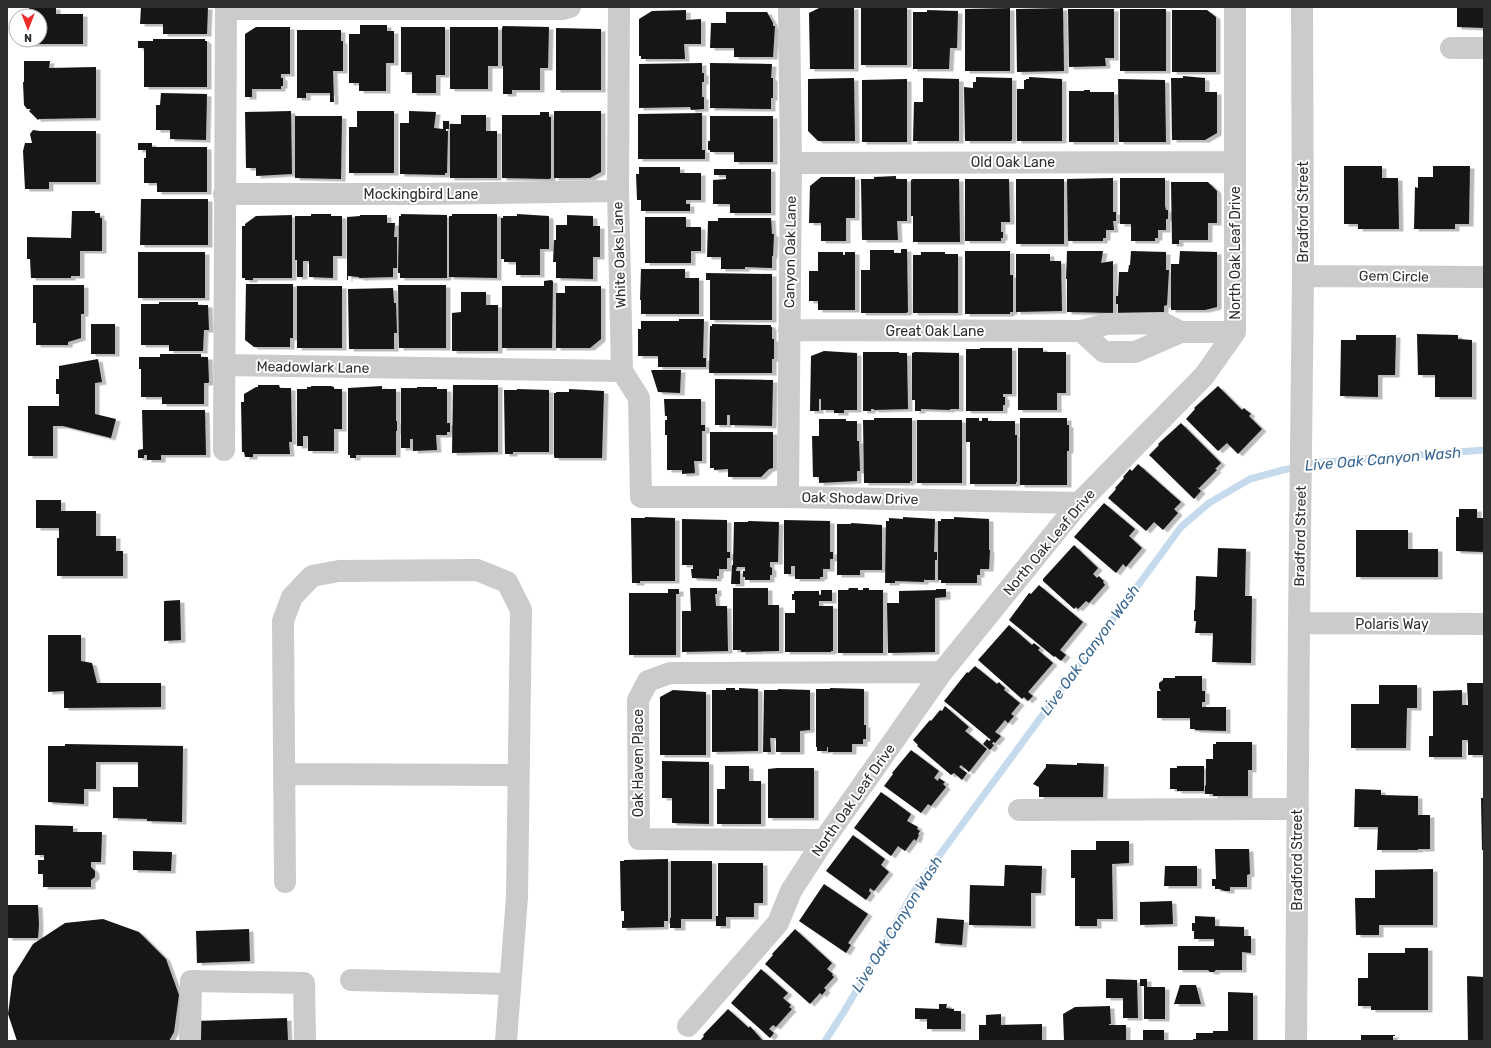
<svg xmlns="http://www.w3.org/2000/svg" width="1491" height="1048" viewBox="0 0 1491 1048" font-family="Rubik,sans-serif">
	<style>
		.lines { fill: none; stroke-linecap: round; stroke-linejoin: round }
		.stream { stroke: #c6daed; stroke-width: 7 }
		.building { fill: #151515; filter: url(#shadow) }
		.minor { stroke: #cbcbcb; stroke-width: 22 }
		.labels { text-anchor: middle; stroke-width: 4; stroke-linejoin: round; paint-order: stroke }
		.street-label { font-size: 14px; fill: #2e2e2e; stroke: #fff }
		.water-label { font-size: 15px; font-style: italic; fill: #386794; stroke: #fff }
	</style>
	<defs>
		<filter id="shadow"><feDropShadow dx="4.5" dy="2.5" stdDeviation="0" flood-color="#0004"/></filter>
	</defs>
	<rect width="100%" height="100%" fill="#fff"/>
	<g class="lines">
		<path class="stream" d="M825,1041L845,1010L919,883L1181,527L1209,503L1250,479L1283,470L1323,462L1484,450"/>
	</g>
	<path class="building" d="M29,7H56V14H83V44H24V40H40V16H24V13H29Z
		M141,7H208L207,34H163V24H140Z
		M821,7H854V69H810L809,13Z
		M861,7H907V65H861Z
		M1457,7H1484V28L1457,27Z
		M1010,8V71H965V9Z
		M1063,8L1064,71L1017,72L1016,9Z
		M1068,9H1114V58H1105L1106,66L1069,67Z
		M1120,9H1166V71H1120Z
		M686,10V20L701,19V44H684L685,59H641V56H639V19L652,11Z
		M927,10L958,11L957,48H950L949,69H913V12H927Z
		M1172,10H1207L1216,17V72H1172Z
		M726,12H767L773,23V26H775L773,57H734V48H710L711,23H726Z
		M360,25H387V31H394V63H386V91H359V83H349V34H360Z
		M503,26L549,27L548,68H540V90H512V94H503V66H502V28Z
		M256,27H290V74H281V78H283V86H281V89H252V97H245V34Z
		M401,27H445V75H436V93H412V72H401Z
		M450,27H498V66H488V89H450Z
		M556,28L601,29V90H556Z
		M297,30H341V41H343V71H333L334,102H330V93H306V98H297Z
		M153,39H205V41H207V87H144V48H138V41H153Z
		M24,61H50L49,68L96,67V118L39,119L38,120L29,111L31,109H27L24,105L23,82H24Z
		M702,63V73H704V82H702V97H704V109L691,110L690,107L639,108V64Z
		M710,63L772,64L771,78H773V98H771V109L710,108Z
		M1183,76L1205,78V92H1217V133L1205,140H1172L1171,78H1183Z
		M976,77L1012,78V139L1011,141H965L964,87L973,88V82H976Z
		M1029,77L1062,79V141H1017V89H1024V80H1026V79H1029Z
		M854,78L855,141H818L808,131V79Z
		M923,78L959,79V141H913L914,102H923Z
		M907,79V142H862V80Z
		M1118,79L1165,80L1166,142H1119Z
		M1084,90H1090V92H1114V142H1069V91H1084Z
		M161,93L207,94L206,140L170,139V130H156V105H160Z
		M291,111L292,174L256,176V168H246L245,112Z
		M357,111H394V173H349V127H357Z
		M409,111L436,112L434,128L443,129V121H449V129H446V131H448L447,173H445V175L400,174V123H409Z
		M554,111H601V172L590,178H554Z
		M540,112H549V117H551V178L549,179L502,178V115H540Z
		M702,113V150H705V159H638V114Z
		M461,115H486V131H497V178H450V124H461Z
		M295,116H342L341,179L295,178Z
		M710,116H773V162H734V152H710V150H708V141H710Z
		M33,130L40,131H96V182H49V189H25L23,151L25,143H32L30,134Z
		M138,143H152V147H207V192H157V183H144V158H146V150H138Z
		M1344,166H1382V178H1398L1399,229H1358V224H1344Z
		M1433,166H1470L1469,224H1455V229H1414L1415,187L1418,188V177H1433Z
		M639,167H680V173H701V200H686V204H690V211H641V200H637L636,174H639Z
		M714,169H771V213H730V204H713V180L726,179V175H714Z
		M896,176V179H907V221H897L898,240H862L861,179H874V177Z
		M821,177H855V218H846V241H821V223H809L810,186Z
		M1113,178V212H1116V221H1113L1114,230H1106V238H1103V241H1068L1067,179Z
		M1120,178H1165V206L1166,210H1168V219H1166V230H1158V238H1155V241H1131V224H1120Z
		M913,179H959L960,242H913V216H911V180Z
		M965,179H1009L1010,222H1001V232H1003V238H1001V241H965Z
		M1016,179H1064V244H1016Z
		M1171,182H1208L1217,191V223H1208V240H1179V244H1172Z
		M141,199H208V245H140Z
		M72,211H95V213H100V218H102V251H80V276H71V278H31L30,259H27V237L71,238Z
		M311,214H331V216H342V256H333V278L309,277V261H303V277H297V260H295V216H311Z
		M401,214L447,215V278H400V273H398L399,216H401Z
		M452,214H497V278L449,277V216H452Z
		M517,214L549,216V249H540V275H516V262H504V259H501V218H503V216H517Z
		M292,215V278H253V280H245V278H242V226H245V224L256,216Z
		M360,215H387V223H395L394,237H397V268H393V277L359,278V277L348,276V280H347V217L360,216Z
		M567,215L593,216V226H600V257H593V279L556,278V262H553L554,240H556V225H567Z
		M645,217H686V227H701V251H691V263H645Z
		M718,218H771L772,234H774L773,256H772V268L745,267V269H721V257H707L708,221H718Z
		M901,249H907L908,312L906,313H861V270H870V250H894V253H901Z
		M965,251H1010V275H1013V312H1010V314H965Z
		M1067,251H1103L1101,263L1113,261V313L1067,312V279H1066Z
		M1131,251L1166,252V270H1169L1167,305L1164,306V315L1118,313V304H1116V296H1118L1119,272H1128L1129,265H1130Z
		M1180,251L1217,252V307L1205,310H1171V264H1179Z
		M138,252H205V298H138Z
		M818,252H843V255H845V252H855V310H818V301H809V271H818Z
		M921,252H945V254H958V313H913V255H921Z
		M1016,254H1050V261H1061L1062,311L1016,312Z
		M641,269H685V278H699V314H641V300H640Z
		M706,273L772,274V320H710V280H706Z
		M551,280L553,281L552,348H502V286H544V281Z
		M246,284H293V338H290V347H254L245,340Z
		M33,285H84V314H81V338L68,342V345H36V323H33Z
		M398,285H446V348H399Z
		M297,286H342V348H297Z
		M565,286H601V339L590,348H556V293H565Z
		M393,288L394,303H396L397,333H394V349H349L348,289Z
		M461,292H486V305H498V351H452V313L461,312Z
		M159,302H198V305H208L209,330H204L203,351H169V345H141V304H159Z
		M679,319H704L703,358H706V367H658V356H638V329H641V321H679Z
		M91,324H115V354H91Z
		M712,324L771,325V327H772V339H774V359H772V373H709L710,326H712Z
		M1417,334L1458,335V339L1472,340V397H1435V375H1418Z
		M1356,335H1396L1395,375H1378V397L1340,396L1341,340H1356Z
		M980,348H1012V394H1003V397H1005V405H1003V411H966V349H980Z
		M1018,348H1043V352H1066V393H1057V410H1018Z
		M824,351L857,353V410H844V413H834V410H821V399H819V411H810L811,356Z
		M863,352H899V353H907L908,409L874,410V409H871V411H863Z
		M915,352L959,353V409H950V410L921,409V411H915V400H912V353Z
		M160,354H201V357H208L209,382L208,383H204V404H162V397H141V369H139V357H160Z
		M98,359L102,382L95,383V414L116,419L111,438L63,426H53V456H28V406H59V394H56V379H59V366Z
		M651,370H681L680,393L658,392Z
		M715,379L773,380L772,426L730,425V415H727V425H715Z
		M258,385H279L280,388H291L292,442H289L290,454H253V457H245L244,452H242L241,402H244V394L256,387H258Z
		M453,385H498V452L452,453Z
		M311,386H331L334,387V389H342V429H334V451H308V436H303V446H297V389H307V387H311Z
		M382,386V389H396V421H397V431H396V455H356V458H350V455H348V388Z
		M1218,386L1242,410L1244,408L1251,414L1249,416L1262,429L1238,454L1227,443L1218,451L1186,419L1195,409L1194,408Z
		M417,387H437V389H447V423H450V432H447V435H436L437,450L413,451V439H410V448H401V388H417Z
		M517,389L549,390V452H513V454H505L504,390H517Z
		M569,389L604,391L602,458H555L554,457V393H556V392H569Z
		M664,399H701V425H705V431H702V461H694L695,473L682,474V470H667V435H665V420H667V416H665Z
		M142,410H205L206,455H161V460H147V455H144V458H138V450L143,449Z
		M874,418H912V481H910V483H864L863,420H874Z
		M966,418H979V421H982V418H988V421H1015V435H1017V482H1016V484H970V442H966Z
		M1020,418H1067V425H1069V451H1067V485H1020Z
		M819,419H846V421H857V441H859L860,471H857V481L819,483V477H813L812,436H819Z
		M917,420H962V483H917Z
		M1181,423L1221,463L1215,469L1217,470L1199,488L1197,487L1201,491L1194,499L1149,455L1159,445L1158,444Z
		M710,432H773V468L769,469L761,477H728V469L714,470V468H710Z
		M1138,464L1181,502L1174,509L1178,513L1163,530L1154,522L1146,531L1108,498L1116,489L1115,488L1124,478L1123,477L1130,469L1132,471Z
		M36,500H61V511H96V536H116V551H123V576H57V538H59V528H36Z
		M1104,503L1135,529L1129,536L1142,548L1126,567L1123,564L1116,573L1074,537Z
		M1459,509H1477V518H1484V552L1456,551V517H1459Z
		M645,517L675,518V581H640V583H632L631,518H645Z
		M903,517L935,519L934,552H937V560H935V580H925L924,579V582L895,581V583H885L886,521H889V518L903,519Z
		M954,517L989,519V550H990L989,569H980V575H977V583H941V580H938V521H941V519H954Z
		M682,519L727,520V552H730V558H727V569H719V576H717V579L692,578L691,569H693V565H682Z
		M784,520L830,521V552H833V559H830V569H823V577H820V579H795V566H791V574H784Z
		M748,521L779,522L778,562H770V567L772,568V575H770V580H745V577H743V571H745V567H737L736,571H740V584H731L732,565H733L734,522H748Z
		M851,523L882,525V570H860V575H837V524H851Z
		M1356,530H1408V549H1438V577H1356Z
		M1074,545L1098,568L1093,574L1097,578L1099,576L1104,581L1103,582L1105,585L1089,603L1086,601L1078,609L1076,607L1074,609L1043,581V579Z
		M1218,548L1246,549L1245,596H1252L1251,663L1212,662L1213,633H1195L1196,621H1194V610H1195L1196,576L1217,577Z
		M1039,585L1083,622L1060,650L1066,655L1061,661L1055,656L1054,657L1009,620L1029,593L1031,594Z
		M690,588H717V594H715L716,606H727L728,651L682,652V611H691Z
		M733,588H768V605H779V651L741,652V650H733Z
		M849,588H858V590H863V588H869V590H883V653H838V590H848Z
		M668,589H679V594H676V655H629V593H668Z
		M936,589H946V597L935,598V652L888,653L887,603H899V591L936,590Z
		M821,590H832V601H819V606H833V651H831V652H785V613H795V600H792V594H794V591H819V595H821Z
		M180,600L181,640L164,641V601Z
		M1009,625L1032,645L1034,643L1040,648L1038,650L1053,663L1028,692L1033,696L1028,701L1024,697L1022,699L978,660Z
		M48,635H81V661L92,663L97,683H161V707L64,708V691L48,692Z
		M975,666L997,684L999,682L1005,688L1004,690L1020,703L1011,714L1014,716L1008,723L1005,720L995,732L1001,736L995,743L993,742L992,744L994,745L990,750L983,744L987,739L989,741L991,740L944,701L967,672L968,673Z
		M1175,676H1202V691H1205V702H1202V707H1226V731L1195,730V729H1190V718H1157V691H1161L1159,688V683L1163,680V678H1175Z
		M1467,683H1484V755H1468V740H1462V757H1429V736H1433V691L1462,690V705H1468Z
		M1379,685H1417V708H1407L1406,748H1351V704H1379Z
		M726,688H735V690H739V688L758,689V751L712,752V690H726Z
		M830,688L864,689V725H866V739H863V744H852V752H828V747H827V751H817V747H816V689H830Z
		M778,689L810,690V730L800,731V752H776V738H770L771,752H763L764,690H778Z
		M673,690L706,692V755H660V697Z
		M945,706L969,727L965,731L987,749L969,772L961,765L959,767L967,773L962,780L954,773L951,775L917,746L918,745L913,740L930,720L931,721L940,710L942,711Z
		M1216,742H1252V770H1248V796H1213V794H1205V785L1206,786V759H1213V744H1216Z
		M65,744L183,746L182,822L147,821V819L113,818V787H138V762H96V789H84V804L48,802V746H65Z
		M911,750L939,771L934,778L938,781L939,778L945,782L943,784L946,787L931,806L928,804L921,813L884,786L893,774L892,773Z
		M662,761L709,762V824L672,823V798H662Z
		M1077,763L1104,764L1103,797H1039V787L1033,784L1046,767V764L1077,765Z
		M725,766H749V781H761V824H717V789H725Z
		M1177,766H1204V791H1177V789H1170V768H1177Z
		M777,768H814V818H768V769Z
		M1355,789L1381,790V795L1418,796V815H1430V849H1418V850H1377L1378,827H1354Z
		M881,792L911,814L907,821L918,827L917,829L920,831L918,834L919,835L916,841L914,839L905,851L898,846L891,856L854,828Z
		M1481,798H1484V850H1482Z
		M35,825L73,826V832H102L101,862H91V867L95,871V877L91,880V887H43V874H38V860H44V855H35Z
		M853,835L885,859L881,865L889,872L874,891L870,888L869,891L871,893L866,900L826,871Z
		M1096,841H1129V863L1112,864L1113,919H1097V926H1075V878H1071V850H1096Z
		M1215,849H1249L1250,874L1247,875V887H1230V891H1224L1220,889H1215V886H1212V879H1216Z
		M133,851L172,852L171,871L133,870Z
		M668,859V921H664V927L622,928V921H624V911H621L620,861H624V860Z
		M671,861H712V919H681V928H670V918H671Z
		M718,863H763V903H754V917H726V926H716V916H718Z
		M1005,865L1042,866L1041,893H1031V926L969,925L970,885L1004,886Z
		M1165,866H1197V886H1164Z
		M1433,869V925H1379V935H1356L1355,898H1375V870Z
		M824,884L868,914L848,943L851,945L846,953L799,921Z
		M1172,901L1173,924L1140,925V902Z
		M8,905H38L39,925L38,938H8L7,917H8Z
		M1195,916L1215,917V926L1244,927V936H1251V953L1242,952V970H1216L1214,972H1210L1208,970H1178V946H1214V939H1194V931H1192V923H1195Z
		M937,918L964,920L962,945L935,943Z
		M103,919L139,932L166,959L179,995L174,1032L169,1041H17L8,1014L13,976L33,944L65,923Z
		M249,929L250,961L197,963L196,931Z
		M795,929L832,963L827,969L833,974L832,975L834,977L824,988L826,990L822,995L820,993L810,1004L765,964L773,955L772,954Z
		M1405,948H1428V1010H1371V1006H1358V978H1368V953H1405Z
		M761,969L788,993L783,998L791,1005L789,1007L792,1009L776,1027L773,1025L769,1029L774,1033L770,1038L731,1003Z
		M1467,976L1484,977V1041H1468Z
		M1106,979L1137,980L1138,1018H1123V998H1106Z
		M1140,979H1147V987H1165V1019H1144V986H1140Z
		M1180,985H1196L1201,1004H1174Z
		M1228,992L1253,993V1041H1193V1039H1196V1033H1213V1031H1228Z
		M939,1004H947L946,1008L954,1009V1011H961V1029H927V1019H915V1008L939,1009Z
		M1110,1006L1111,1024H1109V1025H1126V1041H1064L1063,1014L1075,1007Z
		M728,1009L749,1028L750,1026L763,1041H700L704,1036L703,1035Z
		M1001,1014V1025L1042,1024V1041H979V1025H986V1015Z
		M287,1018L288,1041H195V1021Z
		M1143,1030H1164V1041H1143Z
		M1361,1035H1395V1036H1393V1041H1361Z"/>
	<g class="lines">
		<path class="minor" d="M619,7L618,191L622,371L639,398L641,497H788L1079,503
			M226,9H563L570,7
			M1451,48H1484
			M791,163L1235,162
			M224,194H421L618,191
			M1303,276L1484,277
			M789,330L1081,331L1107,324L1163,323L1181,332
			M1081,331L1104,352H1135L1181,332H1235
			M224,365L622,371
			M224,450L226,7
			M788,497L791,163L789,7
			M1299,623L1484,624
			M285,774L518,775
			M1019,810L1298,809
			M824,840L639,839L638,700L648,681L670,673L942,672
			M285,882L283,621L292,597L312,576L339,571L477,570L507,582L521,610L517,897L506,1041
			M351,980L510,984
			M688,1026L778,923L791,891L824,840L942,672L1079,503L1204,376L1235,332V7
			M190,1041L191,981L304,983L305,1041
			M1296,1041L1299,623L1303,276L1302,7"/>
	</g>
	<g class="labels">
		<g class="street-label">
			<text x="1013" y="167">Old Oak Lane</text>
			<text x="421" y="199">Mockingbird Lane</text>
			<text transform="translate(1303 212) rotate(-90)" y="5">Bradford Street</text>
			<text transform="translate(790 252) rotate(-89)" y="5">Canyon Oak Lane</text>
			<text transform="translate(1235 253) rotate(-90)" y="5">North Oak Leaf Drive</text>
			<text transform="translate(619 255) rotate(-92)" y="5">White Oaks Lane</text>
			<text transform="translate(1394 276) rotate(1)" y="5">Gem Circle</text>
			<text x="935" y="336">Great Oak Lane</text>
			<text transform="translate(313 367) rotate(1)" y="5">Meadowlark Lane</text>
			<text transform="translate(860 498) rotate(1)" y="5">Oak Shodaw Drive</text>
			<text transform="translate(1300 536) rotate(-89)" y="5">Bradford Street</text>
			<text transform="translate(1049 542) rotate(-50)" y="5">North Oak Leaf Drive</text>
			<text x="1392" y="629">Polaris Way</text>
			<text transform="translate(638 763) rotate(-90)" y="5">Oak Haven Place</text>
			<text transform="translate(853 800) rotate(-55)" y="5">North Oak Leaf Drive</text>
			<text transform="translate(1297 860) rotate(-90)" y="5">Bradford Street</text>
		</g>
		<g class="water-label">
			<text transform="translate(1383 459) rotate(-5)" y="5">Live Oak Canyon Wash</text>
			<text transform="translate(1090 650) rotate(-54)" y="5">Live Oak Canyon Wash</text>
			<text transform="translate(897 924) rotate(-58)" y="5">Live Oak Canyon Wash</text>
		</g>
	</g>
	<rect width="1491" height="1048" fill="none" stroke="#2e2e2e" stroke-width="16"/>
	<g transform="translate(28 28) rotate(180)"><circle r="19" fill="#ffffff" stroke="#ababab"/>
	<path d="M0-3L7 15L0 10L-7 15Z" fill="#ee2d27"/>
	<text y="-6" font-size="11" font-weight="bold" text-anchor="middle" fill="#2e2e2e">N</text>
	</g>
</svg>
